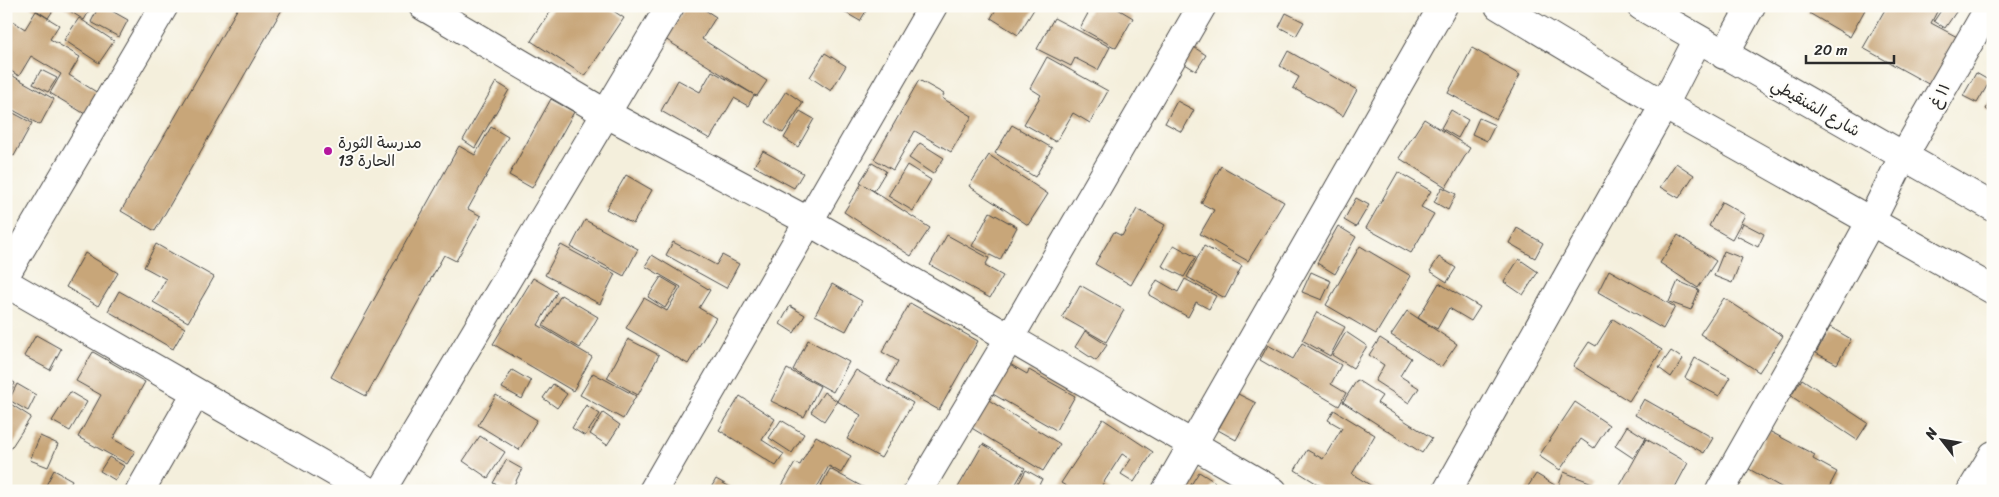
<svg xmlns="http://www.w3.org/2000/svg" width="1999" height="497" viewBox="0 0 1999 497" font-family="Sriracha,'Playpen Sans Arabic',sans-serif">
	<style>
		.building { fill: #c8a679 }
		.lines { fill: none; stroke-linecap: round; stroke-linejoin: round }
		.minor-casing { stroke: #494846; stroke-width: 30 }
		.minor { stroke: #fff; stroke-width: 28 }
		.poi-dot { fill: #b5179e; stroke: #fdfcf7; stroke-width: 2 }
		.labels { text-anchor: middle; stroke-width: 4; stroke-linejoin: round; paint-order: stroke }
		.street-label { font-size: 16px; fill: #2b2b2b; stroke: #fdfcf7 }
		.poi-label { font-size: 16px; fill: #2b2b2b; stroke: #fdfcf7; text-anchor: start }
	</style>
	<rect width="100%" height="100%" fill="#fdfcf7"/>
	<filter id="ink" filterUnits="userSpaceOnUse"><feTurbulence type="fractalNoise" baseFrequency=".02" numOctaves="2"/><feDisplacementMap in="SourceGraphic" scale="10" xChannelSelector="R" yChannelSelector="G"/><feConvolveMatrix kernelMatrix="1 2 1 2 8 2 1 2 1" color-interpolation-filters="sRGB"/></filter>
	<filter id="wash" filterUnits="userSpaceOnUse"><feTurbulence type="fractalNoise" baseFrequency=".0096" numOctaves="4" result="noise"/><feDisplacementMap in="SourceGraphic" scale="20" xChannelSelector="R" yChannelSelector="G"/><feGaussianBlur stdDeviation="1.12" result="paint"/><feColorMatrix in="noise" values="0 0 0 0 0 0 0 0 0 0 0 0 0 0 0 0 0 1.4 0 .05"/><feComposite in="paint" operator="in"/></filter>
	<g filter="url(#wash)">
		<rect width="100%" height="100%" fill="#f4efdc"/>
		<g id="blocks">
			<path class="building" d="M30,6H56L48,18Z
				M62,6H92L84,20Z
				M99,6H103L128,20L119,37L91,22Z
				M239,6H284L155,231L121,211Z
				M554,6H606L624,18L585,76L531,41Z
				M686,6H699L716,17L702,39L767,81L757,96L754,95L748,106L734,98L710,139L661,111L678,80L700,92L712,71L753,94L665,39Z
				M834,6H869L860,21Z
				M998,6H1036L1018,35L991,18Z
				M1092,6H1113L1133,18L1116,48L1080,28Z
				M1813,6H1867L1850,37L1809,13Z
				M1887,6H1940L1931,23L1959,38L1932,86L1863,48Z
				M1944,6H1955L1958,9L1945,28L1934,21Z
				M36,11L59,25L50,39L80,57L69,75L98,93L85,114L50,93L61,74L31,56L19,76L6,68V17L25,29Z
				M1286,13L1304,22L1296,36L1279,27Z
				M79,18L114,41L99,63L64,40Z
				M1054,18L1110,47L1098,70L1075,58L1071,66L1037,49Z
				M1189,44L1206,55L1196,71L1179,60Z
				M1472,48L1520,75L1496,119L1448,93Z
				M1288,51L1357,90L1343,116L1293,88L1299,77L1280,66Z
				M825,53L846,66L831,91L810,77Z
				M1047,57L1108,91L1090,123L1073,113L1056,142L1024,124L1041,95L1030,88Z
				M41,70L57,78L48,92L33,84Z
				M6,72L54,99L40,125L6,106V98L9,94L6,92Z
				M1976,73L1990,81L1977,103L1963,96Z
				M919,80L944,94L942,98L972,116L951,152L915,131L893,170L874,159Z
				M496,82L509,90L475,148L463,140Z
				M786,91L803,103L783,133L766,122Z
				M1993,97V114L1986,109Z
				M551,99L574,112L532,188L509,175Z
				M1177,101L1194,110L1182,132L1165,123Z
				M6,109L32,123L14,156L6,152Z
				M1451,110L1468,120L1458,138L1441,128Z
				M800,111L814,119L798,147L784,138Z
				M1479,118L1495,125L1487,141L1472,134Z
				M1424,119L1470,148L1446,187L1399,158Z
				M1012,125L1052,148L1035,177L995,153Z
				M491,127L508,137L468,209L481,216L456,261L444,255L366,396L331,377L459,146L475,155Z
				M920,143L944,158L933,174L909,158Z
				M763,151L803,173L794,188L754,166Z
				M989,155L1048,194L1028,225L969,186Z
				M872,163L886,171L874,191L864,185L930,228L911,256L844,212L862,183L860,182Z
				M1676,163L1694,175L1679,198L1660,187Z
				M907,165L931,180L913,211L888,196Z
				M1221,166L1284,202L1248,261L1200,234L1214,210L1201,203Z
				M1398,172L1431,191L1421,207L1434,214L1411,253L1366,228Z
				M626,175L652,190L633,224L606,209Z
				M1442,187L1456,194L1448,210L1434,202Z
				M1356,198L1369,205L1356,227L1344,220Z
				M1722,202L1745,215L1732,239L1709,226Z
				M1137,209L1165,225L1131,285L1095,264L1114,232L1122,236Z
				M990,212L1017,227L1000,260L972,246Z
				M585,220L638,249L624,276L571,247Z
				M1743,223L1764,234L1758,247L1737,236Z
				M1338,226L1356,237L1335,274L1317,263Z
				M1517,228L1543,243L1535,258L1509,243Z
				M947,235L989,258L985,266L1003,276L990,298L930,265Z
				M1678,235L1716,261L1698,288L1660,263Z
				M673,242L716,265L722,255L739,264L726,288L666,255Z
				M156,244L214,277L188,322L153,302L166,279L144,267Z
				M561,245L615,274L600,304L545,275Z
				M1174,245L1196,257L1184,277L1162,266Z
				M1204,246L1242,266L1225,298L1187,277Z
				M1360,246L1411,276L1376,334L1326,305Z
				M1724,251L1742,258L1732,283L1714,276Z
				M85,253L118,273L98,306L66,287Z
				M652,255L710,290L699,308L716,318L688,364L626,328L644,298L667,311L681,287L645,266Z
				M1439,257L1456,268L1447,282L1430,271Z
				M1519,259L1538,272L1523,295L1504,282Z
				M1609,270L1675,307L1663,329L1598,292Z
				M1311,272L1331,281L1322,300L1302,292Z
				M661,277L678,287L665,308L648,297Z
				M533,278L557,292L538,325L592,357L573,391L493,344Z
				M1185,279L1216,296L1209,309L1196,302L1188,317L1149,295L1157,280L1178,292Z
				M1678,281L1699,290L1691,310L1669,302Z
				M1439,283L1480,307L1471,321L1449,308L1437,329L1418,318Z
				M832,284L862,301L846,331L815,315Z
				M1080,285L1124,310L1106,342L1062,317Z
				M119,291L185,328L173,349L108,311Z
				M561,295L598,317L580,348L543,326Z
				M1724,298L1783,336L1759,372L1700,334Z
				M910,303L978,341L939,410L887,381L898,361L882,352Z
				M790,306L805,315L794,333L780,324Z
				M1407,311L1457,344L1441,367L1391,335Z
				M1317,312L1345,327L1330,356L1302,340Z
				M1613,319L1662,350L1629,401L1573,366L1589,342L1596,346Z
				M1830,327L1851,339L1837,364L1816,353Z
				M1085,331L1107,345L1096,361L1075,347Z
				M1346,332L1367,346L1353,368L1332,355Z
				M36,335L61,349L50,370L24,356Z
				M1380,338L1411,358L1400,376L1419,388L1409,403L1375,381L1384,365L1369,355Z
				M628,339L659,355L638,395L607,378Z
				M808,340L849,362L833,392L793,370Z
				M1302,343L1341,365L1331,384L1346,393L1339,406L1260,360L1268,345L1293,359Z
				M1671,351L1683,359L1671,377L1659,368Z
				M93,352L145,382L113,439L135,451L127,464L78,437L101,395L76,381Z
				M1695,358L1730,377L1719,396L1685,378Z
				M1008,363L1027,374L1029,370L1075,396L1056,430L991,393Z
				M787,369L820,386L804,417L771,401Z
				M512,370L531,381L522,399L502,388Z
				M856,370L913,403L881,458L847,439L861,415L837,401Z
				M593,373L636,396L623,419L580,395Z
				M6,378L15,383L8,397L6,396Z
				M1802,379L1868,423L1857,440L1791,396Z
				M1357,380L1382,396L1377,403L1432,438L1422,453L1343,402Z
				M17,384L36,395L28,411L9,400Z
				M553,384L567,394L557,408L543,398Z
				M70,392L87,402L70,431L52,421Z
				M824,392L837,401L824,421L811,412Z
				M1238,394L1256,403L1236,440L1218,430Z
				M496,395L537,420L519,450L478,425Z
				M740,396L775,419L762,440L784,454L776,466L719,430Z
				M987,399L1060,444L1043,471L970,427Z
				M1644,399L1713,438L1704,453L1635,415Z
				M6,401L31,417L9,451L6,449Z
				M1575,402L1609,425L1594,448L1581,439L1560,470L1539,456Z
				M586,405L600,414L585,436L572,428Z
				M1334,410L1375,435L1352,474L1380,491H1329L1295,470L1307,450L1323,459L1342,428L1328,420Z
				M603,413L620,425L607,445L590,434Z
				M1103,419L1153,452L1134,482L1121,474L1131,459L1122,454L1102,485L1110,491H1074L1061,483Z
				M781,420L804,434L792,453L769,438Z
				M1627,426L1646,438L1633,458L1615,446Z
				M1769,431L1815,455L1813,459L1837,472L1827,491H1788L1749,469Z
				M40,436L58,444L48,467L30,460Z
				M480,436L505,452L488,478L463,461Z
				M816,436L851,456L841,473L829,466L815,491H779L795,463L800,465Z
				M1646,439L1688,463L1673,491H1617Z
				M983,444L1025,468L1014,487L1022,491H956Z
				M109,457L124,466L115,480L100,471Z
				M506,460L522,469L511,491L493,483Z
				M830,469L870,491H818Z
				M54,470L72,480L67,491H43Z
				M1026,470L1042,479L1036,491H1028L1018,485Z
				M1199,472L1215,482L1209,491H1187Z
				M1564,472L1592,483L1589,491H1561L1557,489L1556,491H1525L1536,474L1558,487Z
				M716,479L737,491H709Z"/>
		</g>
	</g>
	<g filter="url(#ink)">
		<use href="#blocks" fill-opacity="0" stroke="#494846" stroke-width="1"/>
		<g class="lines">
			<g class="minor-casing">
				<path id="minor" d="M423,6L605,113L808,221L1273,491
					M1499,6L1664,105L1993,290
					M1641,6L1993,207
					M1724,55L1751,6
					M6,274L164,6
					M6,283L368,491
					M140,491L196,393
					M381,491L670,6
					M653,491L933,6
					M918,491L1009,339L1202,6
					M1166,491L1443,6
					M1447,491L1664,105L1698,39
					M1720,491L1804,343L1871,221L1903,157L1990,6
					M1971,491L1993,455"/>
			</g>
			<use href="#minor" class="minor"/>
		</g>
	</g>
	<circle class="poi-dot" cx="328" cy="151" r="5"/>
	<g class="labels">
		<g class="street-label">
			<text transform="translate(1939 95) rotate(-60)" y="6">١١ غ</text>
			<text transform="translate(1816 107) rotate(30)" y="6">شارع الشنقيطي</text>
		</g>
		<g class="poi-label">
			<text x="338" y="148">مدرسة الثورة<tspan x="338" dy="18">الحارة 13</tspan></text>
		</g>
	</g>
	<rect width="1999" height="497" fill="none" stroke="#fdfcf7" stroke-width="25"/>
	<g transform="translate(1942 440) rotate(301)" stroke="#fdfcf7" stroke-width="4" paint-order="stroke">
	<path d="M0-4L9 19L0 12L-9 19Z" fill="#2b2b2b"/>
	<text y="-8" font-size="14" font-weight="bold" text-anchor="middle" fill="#2b2b2b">N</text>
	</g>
	<path d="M1806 55v8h88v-8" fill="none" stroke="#2b2b2b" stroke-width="2.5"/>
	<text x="1814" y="55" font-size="15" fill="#2b2b2b" stroke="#fdfcf7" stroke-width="4" paint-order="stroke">20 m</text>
</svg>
